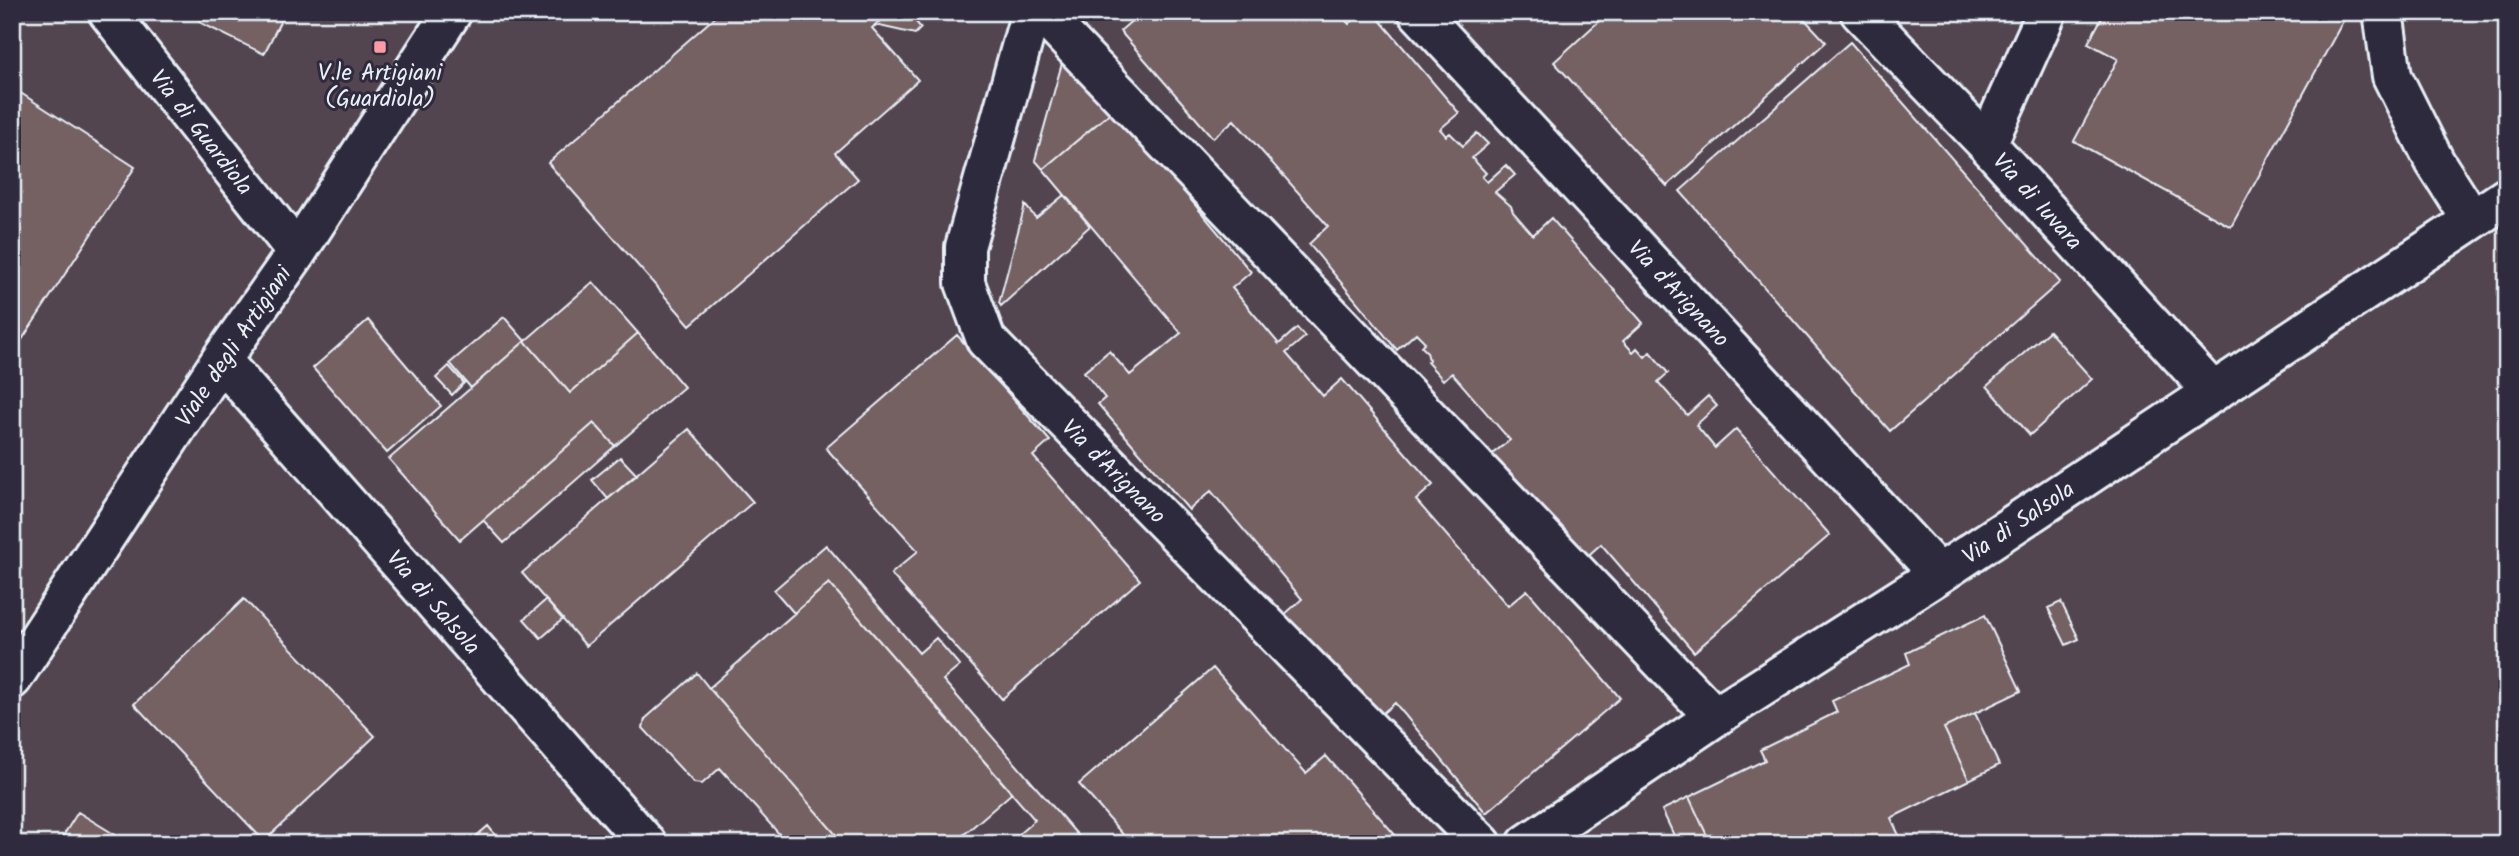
<svg xmlns="http://www.w3.org/2000/svg" width="2519" height="856" viewBox="0 0 2519 856" font-family="Kalam,sans-serif">
	<style>
		.built { fill: #534550 }
		.building { fill: #756062; stroke: #e8f1f8; stroke-width: 2 }
		.lines { fill: none; stroke-linecap: round; stroke-linejoin: round }
		.minor-casing { stroke: #e8f1f8; stroke-width: 44 }
		.minor { stroke: #2f2a3d; stroke-width: 38 }
		.poi-dot { fill: #ff9aa2; stroke: #2f2a3d; stroke-width: 2.5 }
		.labels { text-anchor: middle; stroke-width: 6; stroke-linejoin: round; paint-order: stroke }
		.poi-label { font-size: 23px; fill: #e8f1f8; stroke: #2f2a3d }
		.street-label { font-size: 23px; fill: #e8f1f8; stroke: #2f2a3d }
	</style>
	<rect width="100%" height="100%" fill="#443a48"/>
	<filter id="ink" filterUnits="userSpaceOnUse"><feTurbulence type="fractalNoise" baseFrequency=".0143" numOctaves="2"/><feDisplacementMap in="SourceGraphic" scale="14" xChannelSelector="R" yChannelSelector="G"/><feConvolveMatrix kernelMatrix="1 2 1 2 8 2 1 2 1" color-interpolation-filters="sRGB"/></filter>
	<g filter="url(#ink)">
		<path class="built" d="M12,12H2507V844H12Z"/>
		<path class="building" d="M204,12H285L264,54L199,22Z
			M710,12H890L872,28L918,80L835,153L858,179L690,325L548,163L715,17Z
			M890,12H908L921,28L915,34L875,25Z
			M1130,12H1338L1349,24L1362,12H1373L1459,113L1440,129L1446,136L1450,133L1463,146L1477,133L1488,144L1472,158L1486,173L1482,177L1487,182L1506,165L1515,175L1495,192L1511,206L1513,212L1533,235L1551,218L1643,323L1623,341L1633,352L1637,348L1645,357L1650,352L1668,373L1658,382L1687,415L1708,396L1717,406L1696,425L1715,448L1736,429L1830,535L1694,652L1601,544L1582,561L1491,455L1510,440L1452,373L1443,380L1427,362L1429,360L1427,352L1421,346L1425,342L1416,333L1397,350L1309,244L1328,226L1234,120L1213,138L1120,31L1135,18Z
			M1609,12H1798L1826,42L1667,186L1554,62Z
			M2105,12H2348L2231,227L2074,141L2118,59L2088,43Z
			M1850,42L2060,282L1890,431L1680,191Z
			M1064,56L1111,112L1043,169L1035,160Z
			M16,90L135,167L12,355V95Z
			M1115,109L1251,272L1232,288L1279,344L1297,328L1305,337L1286,353L1323,396L1342,379L1433,485L1416,500L1508,606L1527,590L1620,698L1486,813L1395,703L1373,721L1284,615L1302,599L1211,491L1189,510L1098,404L1105,398L1084,372L1109,351L1130,375L1181,333L1043,169Z
			M1064,195L1090,226L1001,306L999,303L1025,205L1036,218Z
			M593,282L638,333L570,393L525,341Z
			M504,317L525,341L471,388L450,363Z
			M368,320L441,406L387,453L313,368Z
			M2049,331L2092,379L2030,435L1987,386Z
			M638,333L684,387L615,446L594,423L460,540L389,459L525,341L570,393Z
			M957,335L1050,441L1033,456L1140,580L1002,699L891,574L918,551L826,448Z
			M449,366L464,383L452,395L436,378Z
			M594,423L615,446L504,543L483,520Z
			M689,429L753,502L586,646L522,573Z
			M620,457L637,475L608,499L592,480Z
			M826,545L919,653L936,638L960,666L943,680L1081,839L1075,844H1018L1013,839L1035,820L829,583L794,613L774,590Z
			M829,583L1012,793L953,844H844L709,688Z
			M244,599L375,736L264,841L134,704Z
			M546,600L563,619L541,638L524,619Z
			M2061,602L2079,639L2066,645L2048,608Z
			M1985,615L2021,691L1944,728L1969,780L1891,818L1903,844H1711L1689,797L1765,760L1760,750L1837,712L1832,701L1910,664L1906,653Z
			M1213,668L1306,773L1326,756L1403,844H1131L1079,784Z
			M697,673L709,688L844,844H788L720,768L702,784L694,783L643,728L645,719Z
			M1975,713L1999,765L1969,780L1944,728Z
			M1689,797L1711,844H1678L1662,810Z
			M78,812L117,836L124,844H58Z
			M488,826L503,844H467Z"/>
		<g class="lines">
			<g class="minor-casing">
				<path id="minor" d="M108,12L297,252
					M1031,12L965,247V283L986,340L1482,844
					M1041,12L1715,717
					M1418,12L1939,574
					M1860,12L1987,144L2213,392
					M2383,12L2392,76L2435,162L2472,220
					M1987,144L2047,12
					M221,360L647,844
					M12,679L221,360L297,252L452,12
					M1527,844L1715,717L1939,574L2507,197"/>
			</g>
			<use href="#minor" class="minor"/>
		</g>
	</g>
	<rect class="poi-dot" x="373" y="40" width="14" height="14" rx="3.5"/>
	<g class="labels">
		<g class="poi-label">
			<text x="380" y="80">V.le Artigiani<tspan x="380" dy="26">(Guardiola)</tspan></text>
		</g>
		<g class="street-label">
			<text transform="translate(202 132) rotate(52)" y="8">Via di Guardiola</text>
			<text transform="translate(2038 201) rotate(48)" y="8">Via di Iuvara</text>
			<text transform="translate(1679 293) rotate(47)" y="8">Via d'Arignano</text>
			<text transform="translate(233 346) rotate(-56)" y="8">Viale degli Artigiani</text>
			<text transform="translate(1114 471) rotate(45)" y="8">Via d'Arignano</text>
			<text transform="translate(2018 522) rotate(-34)" y="8">Via di Salsola</text>
			<text transform="translate(434 602) rotate(49)" y="8">Via di Salsola</text>
		</g>
	</g>
	<rect width="2519" height="856" fill="none" stroke="#2f2a3d" stroke-width="42"/>
	<rect x="21" y="21" width="2477" height="814" fill="none" stroke="#e8f1f8" stroke-width="2.5" filter="url(#ink)"/>
</svg>
